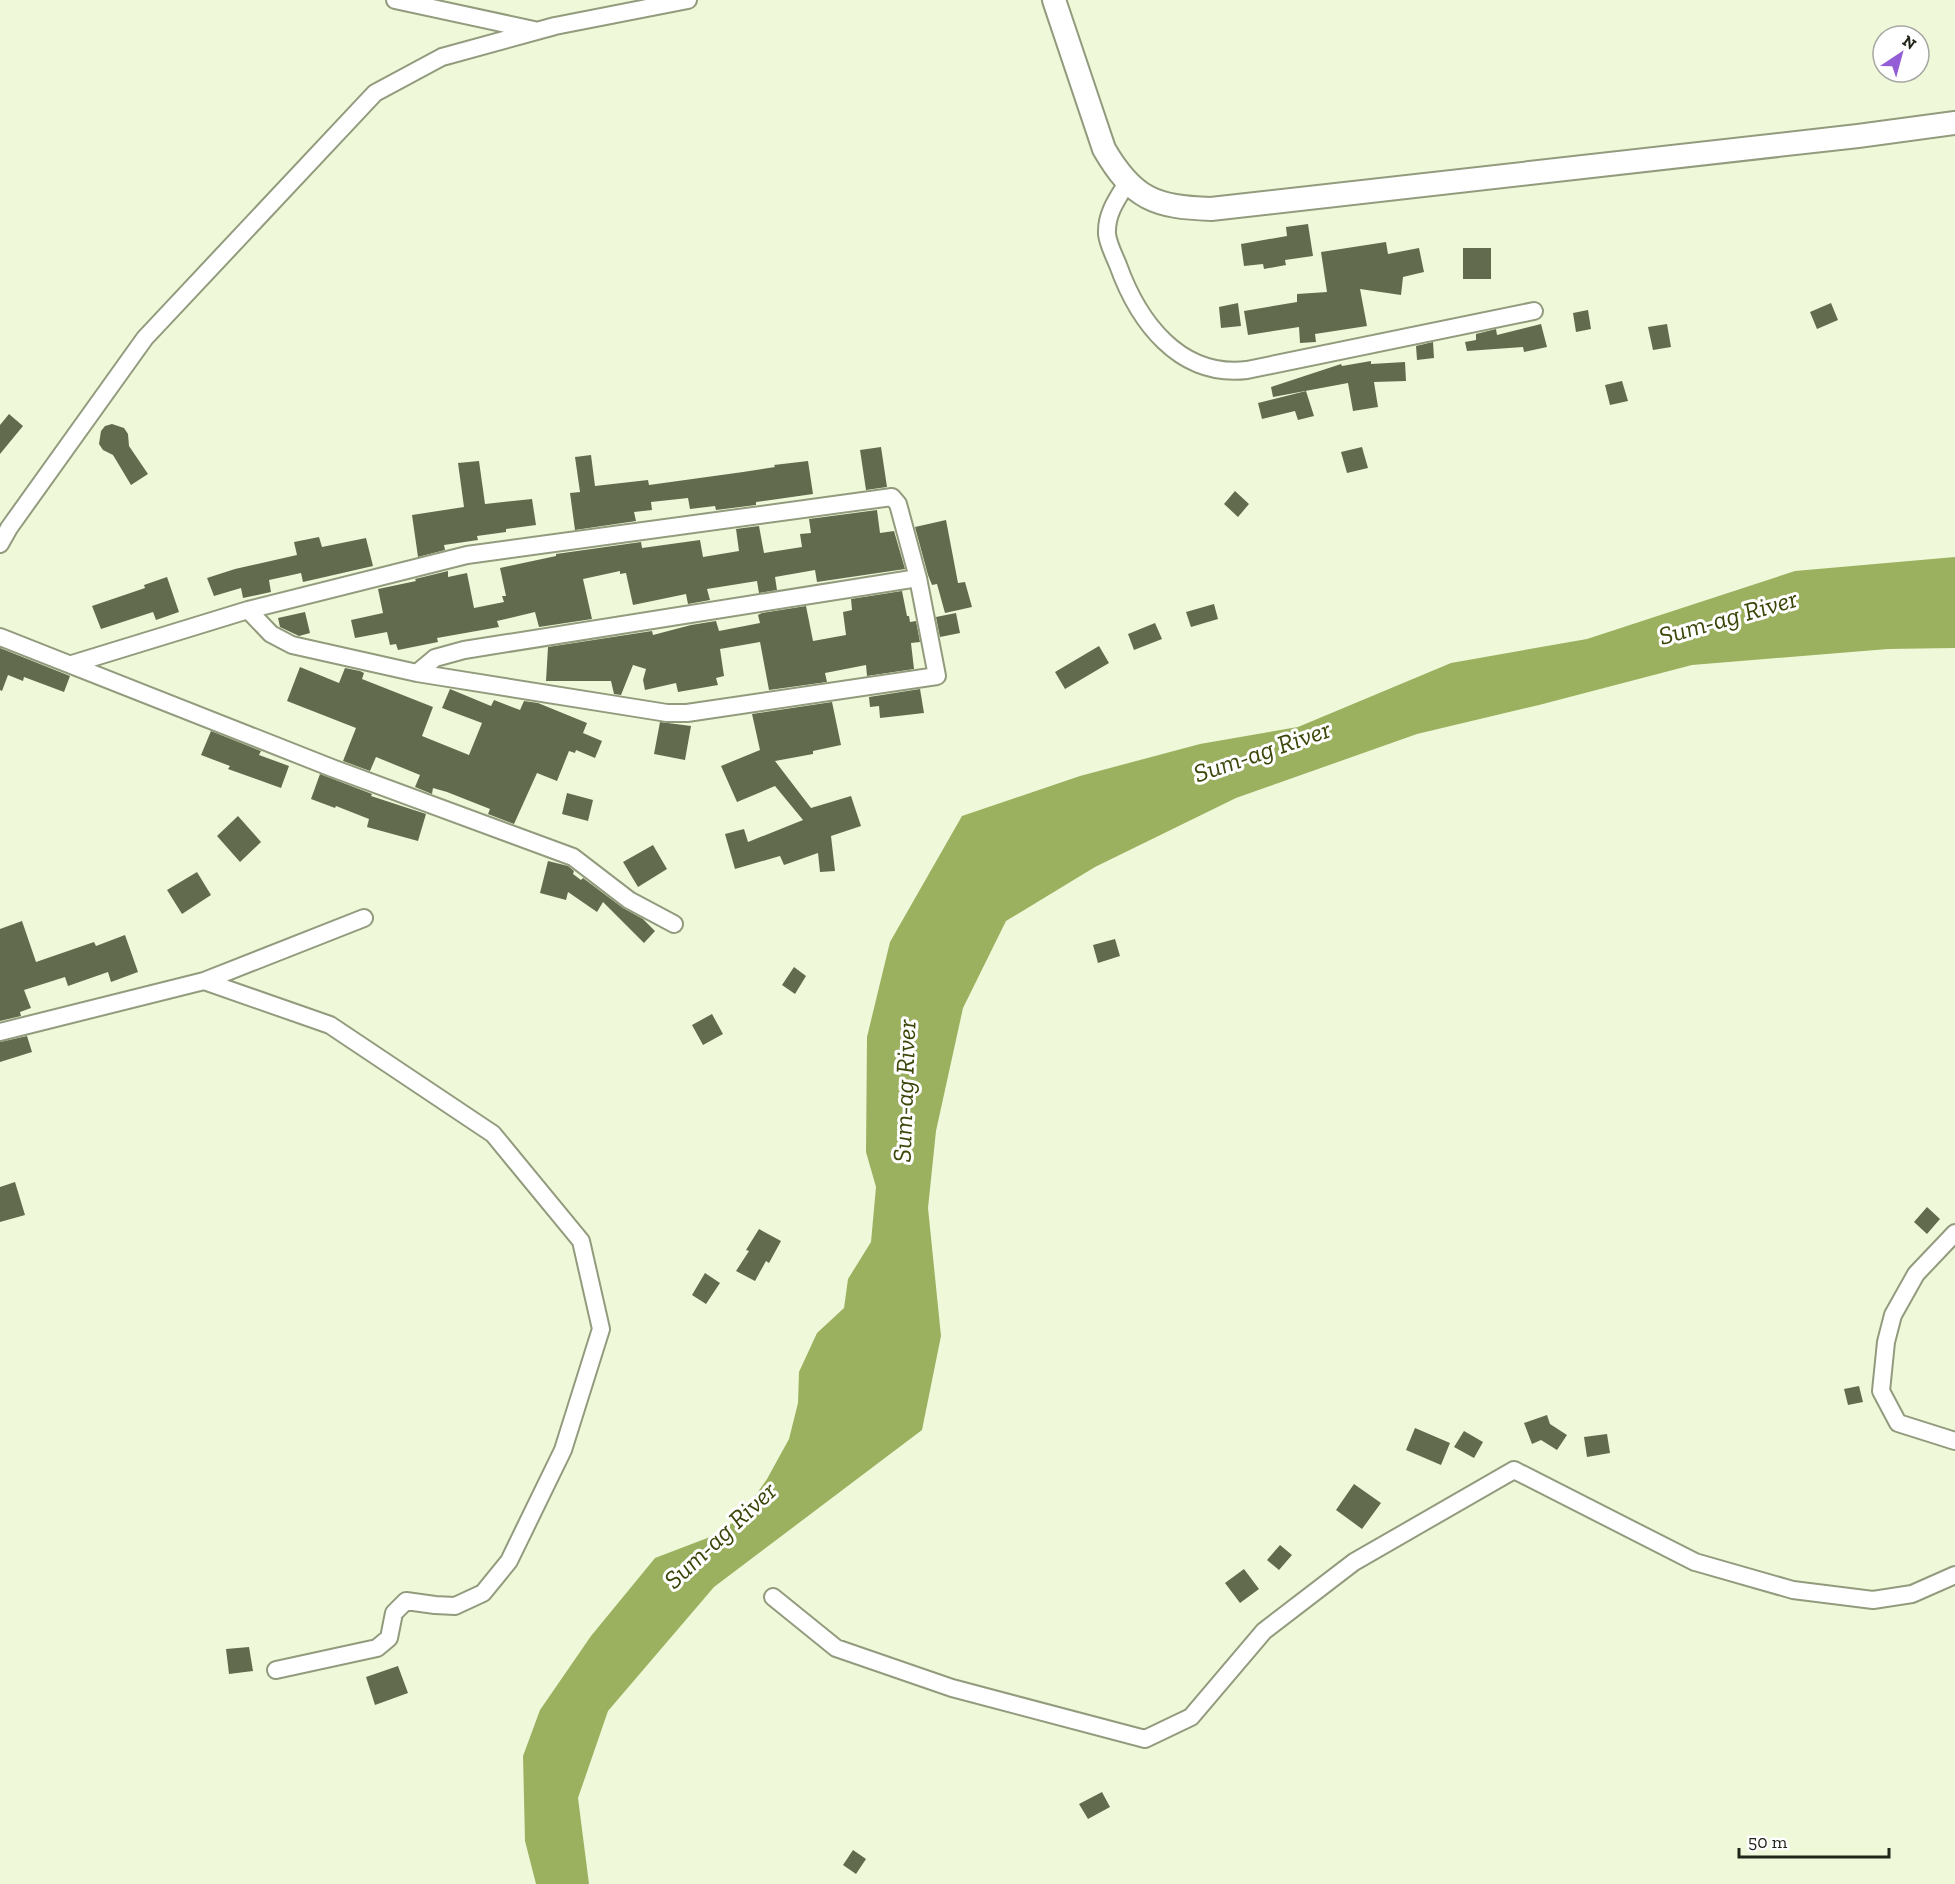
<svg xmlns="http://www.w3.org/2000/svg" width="1955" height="1884" viewBox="0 0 1955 1884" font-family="'Zilla Slab',serif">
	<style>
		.water { fill: #9bb160 }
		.building { fill: #636b4f }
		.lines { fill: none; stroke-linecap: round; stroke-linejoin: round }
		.street-casing { stroke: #929b7d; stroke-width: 20 }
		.secondary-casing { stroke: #929b7d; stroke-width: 26 }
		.street { stroke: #fff; stroke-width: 16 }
		.secondary { stroke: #fff; stroke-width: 22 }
		.labels { text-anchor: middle; stroke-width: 6; stroke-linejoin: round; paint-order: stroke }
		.water-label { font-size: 26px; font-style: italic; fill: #3a4709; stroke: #fff }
	</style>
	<rect width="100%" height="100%" fill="#eff9d9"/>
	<path class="water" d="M1955,557V648L1888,649L1692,665L1539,705L1417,734L1236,798L1095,867L1006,921L963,1008L936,1131L928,1208L941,1336L922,1430L714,1587L608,1711L578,1798L589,1884H536L525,1841L523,1756L540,1710L591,1636L655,1558L710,1537L739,1519L767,1479L789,1439L798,1403L799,1372L817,1333L844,1308L848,1279L871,1242L876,1187L866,1152L867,1037L890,942L962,816L1080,776L1200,744L1298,727L1451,663L1587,639L1795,571Z"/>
	<path class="building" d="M1308,224L1313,256L1285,260L1286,265L1264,269L1263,264L1244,266L1241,244L1287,236L1286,227Z
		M1386,242L1388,254L1419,248L1424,272L1403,277L1401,295L1360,289L1367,326L1315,334L1316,342L1300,343L1299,327L1248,335L1244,311L1297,302V294L1327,292L1321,252Z
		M1463,248H1491V279H1463Z
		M1238,303L1241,326L1221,328L1219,307Z
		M1831,303L1838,320L1817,329L1810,312Z
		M1588,310L1591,329L1576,332L1573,313Z
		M1541,324L1547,347L1524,352L1523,347L1467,351L1465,342L1476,340V334L1496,329L1497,335Z
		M1667,324L1671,347L1653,350L1648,327Z
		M1433,342L1434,358L1417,360L1416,346Z
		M1371,361V364L1405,362L1406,381L1374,382L1378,407L1353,411L1348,383L1273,397L1271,387L1341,364L1342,366Z
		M1622,381L1628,401L1610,405L1605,385Z
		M1306,391L1314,416L1298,420L1295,411L1262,419L1258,403Z
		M9,414L23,426L0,454V425Z
		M112,424L124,428L128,434L129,446L148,474L131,485L113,455L103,450L99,444L101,431L105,426Z
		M881,447L887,487L866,490L860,450Z
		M1362,447L1368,468L1347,473L1341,452Z
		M591,455L595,486L648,480L649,485L743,472L775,467L774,465L808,461L813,494L756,502V505L716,510L715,506L690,509L688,498L651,502L652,510L634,512L636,521L575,530L570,493L580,492L575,457Z
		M479,461L485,504L532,499L536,525L506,529V532L477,536L478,540L444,545L445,550L418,557L412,515L464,507L458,463Z
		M1235,491L1249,504L1238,517L1224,504Z
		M877,510L880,533L894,531L905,569L817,582L815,570L775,577L777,590L759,593L757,581L707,589L710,600L688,604L686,594L633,605L626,573L620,574V571L583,579L592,619L539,627L535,612L497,621L499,627L437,638L438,642L398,650L396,644L390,645L387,632L355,638L351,620L383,613L378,589L416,581L415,579L448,571V577L467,573L474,608L504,602L502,596H506L500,568L556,556V554L641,542L642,548L700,540L703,557L739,551L736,529L759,526L764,553L802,547L800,534L811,533L809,519Z
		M946,520L958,583L965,582L972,607L945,613L937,584L932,585L928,575L915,527Z
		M319,537L322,547L366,538L373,566L303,582L301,573L269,580L271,592L243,598L241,588L214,596L207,578L235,569L297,555L294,542Z
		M167,577L179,612L156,620L153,612L101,629L92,606L145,588L144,585Z
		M902,591L907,616H909L910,622L916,621L920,642L911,643L914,669L867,676L866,665L825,673L827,682L769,690L760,642L720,649L724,676L716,678L718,685L678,692L676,683L645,690L643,680L646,669L633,665L621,695L614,694L611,681H546L548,647L652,631L653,635L691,625L716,621L719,631L760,623L758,615L762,613L806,606L813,641L846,635L843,612L852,610L851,599Z
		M1214,604L1218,619L1191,627L1186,612Z
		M305,612L310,633L299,636L280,627L278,618Z
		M956,613L960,633L940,637L936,617Z
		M1155,623L1162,639L1134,650L1128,634Z
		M1099,646L1109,663L1065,689L1055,672Z
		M0,648L70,676L64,692L24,677L23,681L8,675L2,691L0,690Z
		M300,667L339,683L345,668L360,671L364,673L362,679L433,707L422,736L469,755L482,723L442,708L450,689L491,706L494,700L520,710L524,701L538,703L587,723L583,733L602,741L595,758L576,750L575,753L569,751L557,781L537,773L514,824L488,814L490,809L447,792L433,788L432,794L415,787L420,775L376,757L370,771L343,761L356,728L287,701Z
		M920,689L924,713L880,718L879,706L870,707L869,697Z
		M832,702L841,745L813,751V754L775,761L811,808L851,796L861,826L831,836L835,871L820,872L818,853L784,865L780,856L735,869L725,834L744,829L748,842L803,820L775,786L737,802L721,766L760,750L752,714Z
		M660,722L691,726L685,760L654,754Z
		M211,731L261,751L259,755L289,766L281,788L228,769L230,766L201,755Z
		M320,774L372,794L371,796L426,814L418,841L367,827L369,819L336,806L335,808L311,799Z
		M567,793L593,800L588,821L562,814Z
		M238,816L261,842L240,862L217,836Z
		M653,845L667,869L638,887L623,862Z
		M548,861L568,866L574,871L573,874L581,880L583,878L623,908L643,919L655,931L644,943L603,902L597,912L568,892L566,900L540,893Z
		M197,872L211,895L182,914L167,890Z
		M22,921L36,962L94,942L96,946L125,935L138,972L111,982L108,972L68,986L65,977L24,990L31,1008L20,1012L21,1016L0,1021V929Z
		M1115,939L1120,956L1098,963L1093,945Z
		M794,967L806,976L795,994L782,985Z
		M712,1014L723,1034L703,1045L692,1025Z
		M27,1036L32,1052L0,1062V1042Z
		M15,1182L25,1215L0,1222V1187Z
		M1927,1207L1940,1219L1927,1234L1914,1222Z
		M759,1229L781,1241L769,1263L766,1261L755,1281L736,1271L749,1251L746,1250Z
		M705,1273L720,1283L706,1304L692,1295Z
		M1859,1386L1863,1402L1848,1405L1844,1389Z
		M1547,1415L1550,1424L1567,1435L1557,1450L1541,1440L1532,1444L1524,1423Z
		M1415,1428L1450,1443L1441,1465L1406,1450Z
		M1464,1431L1483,1442L1474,1458L1454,1447Z
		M1607,1434L1610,1453L1587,1457L1584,1437Z
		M1354,1484L1381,1503L1362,1529L1336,1510Z
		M1280,1545L1292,1555L1279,1570L1267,1560Z
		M1244,1569L1259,1589L1240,1603L1225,1583Z
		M249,1647L253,1671L229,1674L226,1649Z
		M398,1666L408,1693L375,1705L366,1677Z
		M1102,1792L1110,1807L1088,1819L1079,1804Z
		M853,1850L866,1859L856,1874L843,1865Z"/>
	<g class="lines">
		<g class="street-casing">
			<path id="street" d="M395,0L534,30
				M1127,183C1117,199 1106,214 1107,234C1108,244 1114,255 1118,265C1138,321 1179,378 1247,370L1534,311
				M0,544L9,528L145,338L375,93L442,57L555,26L688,0
				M0,637L332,768L573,857L629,900L674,924
				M72,664L248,610L467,555L892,497L898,504L918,578L937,676L687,713H667L417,673L292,645L271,634L248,610
				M417,673L435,658L464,650L918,578
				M204,981L364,918
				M0,1032L204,981L330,1025L493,1134L581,1241L601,1329L563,1450L509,1561L483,1593L455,1606L435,1605L406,1601L394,1613L389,1638L377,1648L276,1670
				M1955,1233L1916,1274L1893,1315L1886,1342L1881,1391L1898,1423L1955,1441
				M773,1597L836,1648L952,1688L1145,1739L1191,1717L1264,1631L1354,1562L1514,1470L1695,1562L1793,1590L1873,1600L1912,1594L1955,1575"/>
		</g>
		<g class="secondary-casing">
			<path id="secondary" d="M1054,0L1104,149C1133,199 1155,207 1211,209L1858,136L1955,123"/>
		</g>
		<use href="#street" class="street"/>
		<use href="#secondary" class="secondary"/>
	</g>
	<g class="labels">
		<g class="water-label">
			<text transform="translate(1728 617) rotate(-16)" y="9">Sum-ag River</text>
			<text transform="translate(1262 751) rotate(-19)" y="9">Sum-ag River</text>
			<text transform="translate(904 1091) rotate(-88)" y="9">Sum-ag River</text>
			<text transform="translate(720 1535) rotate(-43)" y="9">Sum-ag River</text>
		</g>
	</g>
	<g transform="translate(1901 54) rotate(36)"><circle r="28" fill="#ffffff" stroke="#a7a8a3" stroke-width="1.5"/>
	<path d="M0-4.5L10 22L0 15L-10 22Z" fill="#925dd5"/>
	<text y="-9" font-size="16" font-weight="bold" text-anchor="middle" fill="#22261a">N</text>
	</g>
	<path d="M1739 1848v9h150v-9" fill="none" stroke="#22261a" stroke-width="3"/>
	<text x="1748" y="1848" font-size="18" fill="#22261a" stroke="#ffffff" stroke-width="4.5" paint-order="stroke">50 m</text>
</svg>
